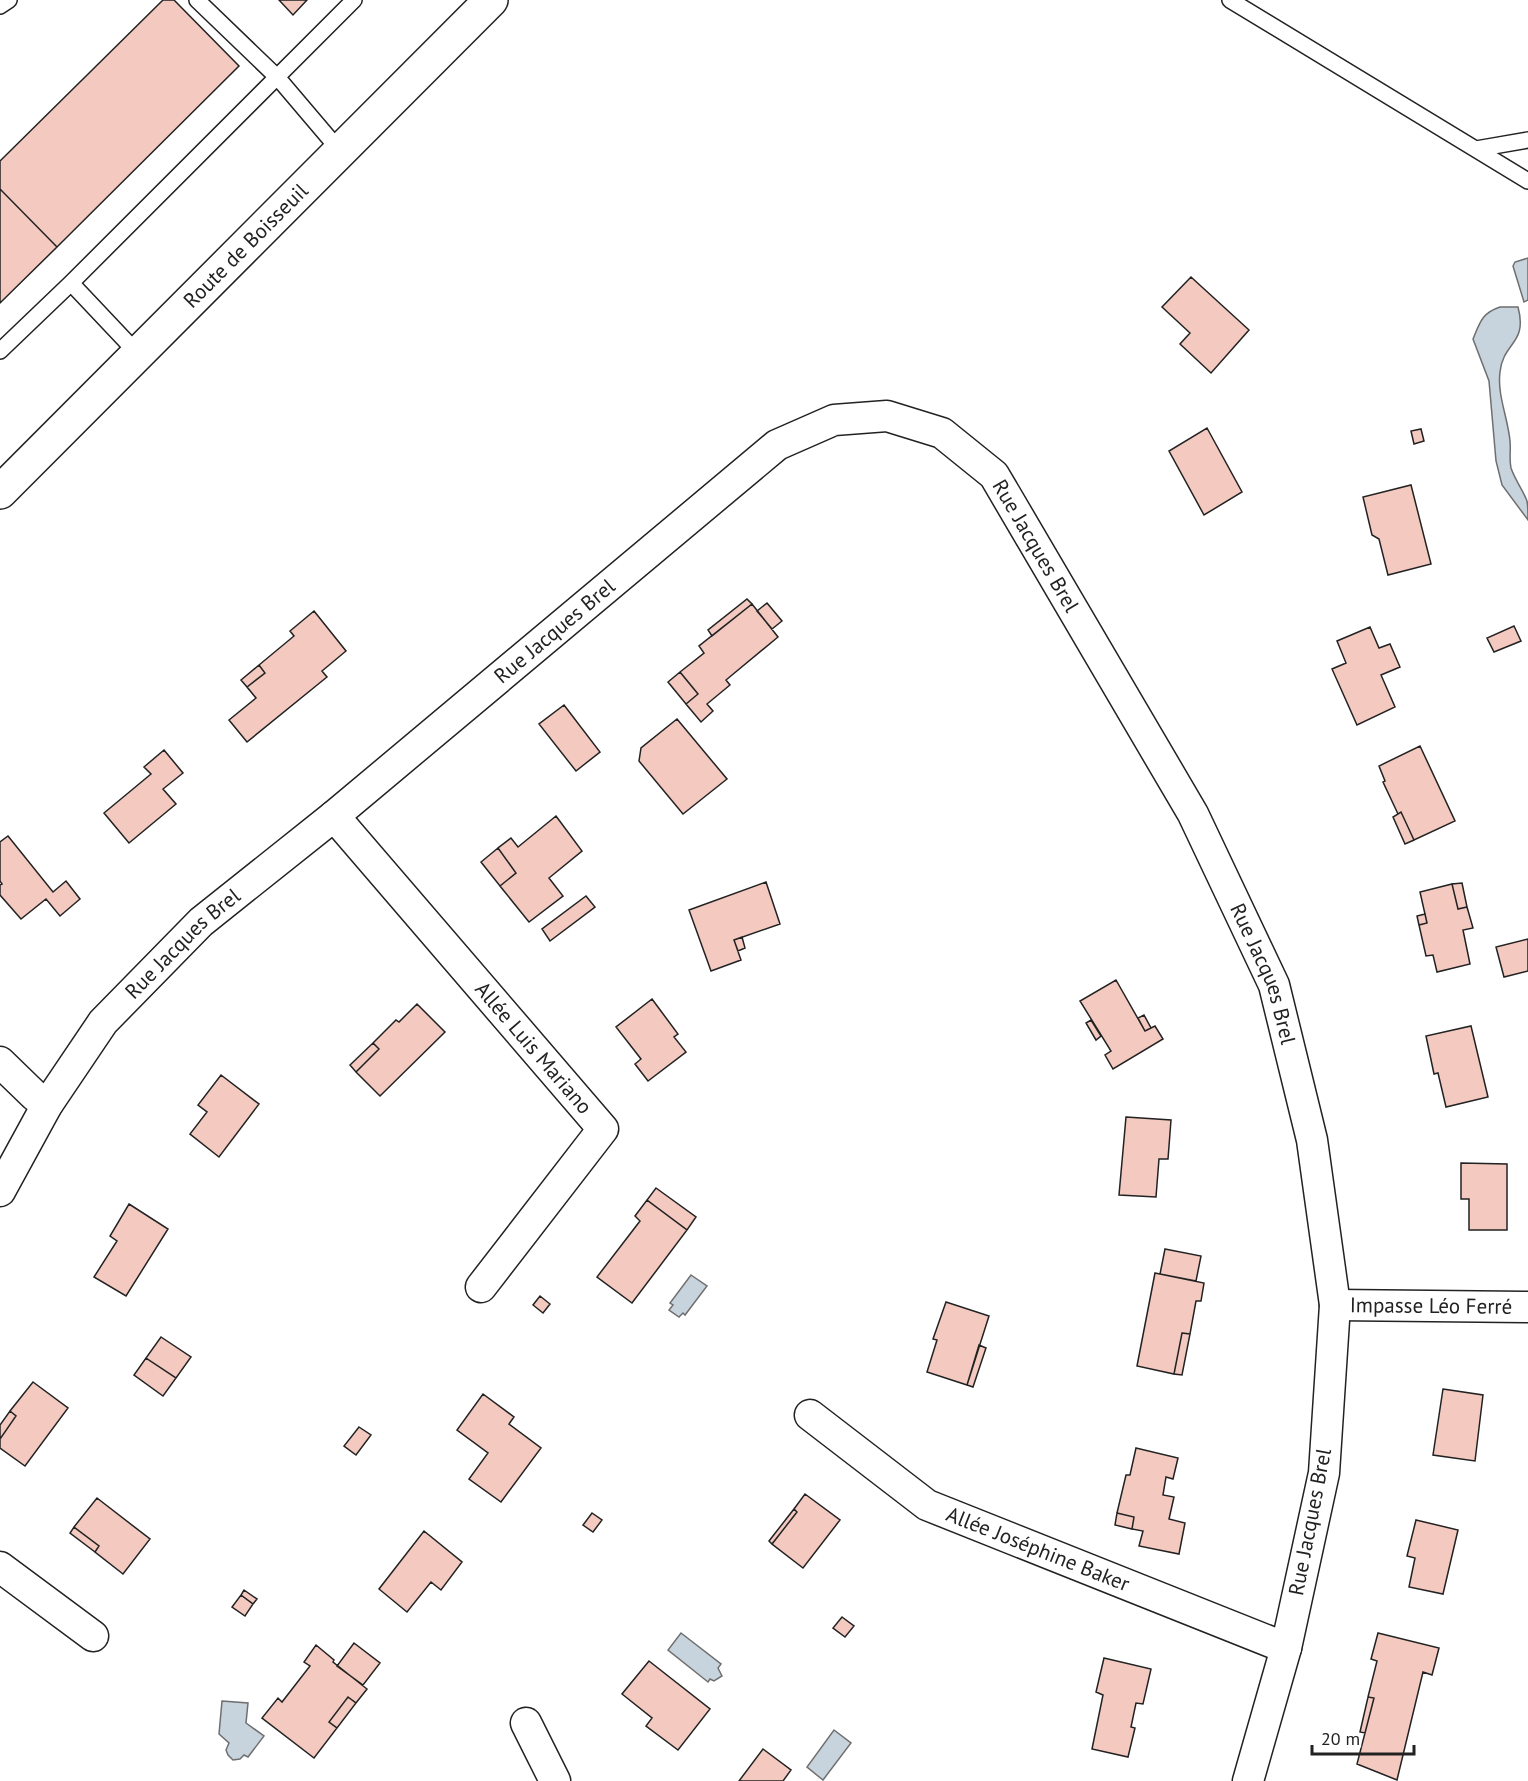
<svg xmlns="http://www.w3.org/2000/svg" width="1528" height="1781" viewBox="0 0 1528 1781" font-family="'PT Sans',sans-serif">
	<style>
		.water { fill: #c7d3dd; stroke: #6f6f6f; stroke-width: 1.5 }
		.building { fill: #f3c9c0; stroke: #222; stroke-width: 1.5 }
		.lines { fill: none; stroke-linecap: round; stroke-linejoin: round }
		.lane-casing { stroke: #222; stroke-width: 18 }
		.street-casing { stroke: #222; stroke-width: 33 }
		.secondary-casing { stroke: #222; stroke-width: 36 }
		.lane { stroke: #fff; stroke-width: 15 }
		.street { stroke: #fff; stroke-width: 30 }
		.secondary { stroke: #fff; stroke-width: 33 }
		.labels { text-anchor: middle; stroke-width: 4.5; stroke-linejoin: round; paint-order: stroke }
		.street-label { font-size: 21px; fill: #222; stroke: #fff }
	</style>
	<rect width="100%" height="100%" fill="#fff"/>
	<path class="water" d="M1528,258V300L1524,302L1513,266L1515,262Z
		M1500,307H1518C1528,344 1503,342 1500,372C1497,395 1508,418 1510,441C1511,450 1509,459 1511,468C1515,480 1523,490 1527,501C1528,506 1528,514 1528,520L1502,485L1496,461L1489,381L1473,339C1480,322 1482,313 1500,307Z
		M691,1275L707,1286L685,1315L683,1313L679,1317L669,1310L673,1305L670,1303Z
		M681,1633L721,1664L718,1668L722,1676L714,1681L710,1679L708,1682L668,1650Z
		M222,1701L248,1703L246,1723L264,1736L248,1757L244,1755L240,1759L233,1760L228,1755L226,1750L229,1743L219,1734Z
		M834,1730L851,1743L823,1780L807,1767Z"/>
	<path class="building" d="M163,0H174L239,66L57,247L0,189V161Z
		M279,0H307L293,15Z
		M0,189L57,247L0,303Z
		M1191,277L1249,330L1211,373L1180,344L1190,333L1162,307Z
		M1207,428L1242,492L1204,515L1169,451Z
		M1421,429L1424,441L1414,444L1411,431Z
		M1411,485L1431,564L1388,575L1379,539L1372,535L1363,497Z
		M747,599L752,604L712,636L708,630Z
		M767,603L782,621L772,629L757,611Z
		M752,604L778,637L726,680L730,685L707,704L713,711L701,722L686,704L698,694L680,672L704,653L699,646Z
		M314,611L346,651L322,671L327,677L247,742L229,720L256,698L247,687L265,673L259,665L294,636L290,631Z
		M1514,626L1521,641L1494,652L1487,638Z
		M1370,627L1379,648L1390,644L1400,667L1381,675L1395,707L1357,725L1332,669L1346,663L1337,641Z
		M259,665L265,673L247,687L241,680Z
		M680,672L698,694L686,704L668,682Z
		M564,705L600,752L576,771L539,724Z
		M677,719L727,779L683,814L639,761L641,748Z
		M1420,746L1455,821L1414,840L1401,812L1398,814L1383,782L1385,781L1379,766Z
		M164,750L183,773L163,789L176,804L129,843L104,813L151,774L144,767Z
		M1401,812L1414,840L1405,844L1393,817Z
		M556,816L582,851L549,878L563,896L529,922L500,886L516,873L498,848L511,838L518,847Z
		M8,836L53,892L66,881L80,899L60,916L46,899L21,919L0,895V885L2,884L0,881V842Z
		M498,848L516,873L500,886L481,862Z
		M766,882L780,924L734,940L741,960L711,971L689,910Z
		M1462,883L1467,907L1458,909L1452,884Z
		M1452,884L1458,909L1467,907L1473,928L1463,930L1470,964L1437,972L1433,955L1426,956L1419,925L1427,923L1420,892Z
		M586,896L595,907L550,941L542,929Z
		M1425,914L1427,923L1419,925L1417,916Z
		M742,937L745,948L738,951L734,940Z
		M1528,939V971L1504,977L1496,947Z
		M1116,980L1145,1031L1155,1026L1163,1039L1113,1069L1105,1055L1111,1051L1080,1001Z
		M652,999L678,1034L674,1037L686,1052L648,1081L635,1064L641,1059L616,1027Z
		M417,1004L445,1032L380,1096L356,1072L379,1049L373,1043L396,1020L399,1022Z
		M1144,1015L1151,1028L1145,1031L1138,1018Z
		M1091,1020L1101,1036L1096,1040L1086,1023Z
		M1471,1026L1488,1097L1446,1107L1438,1073L1434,1074L1426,1036Z
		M373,1043L379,1049L356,1072L350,1065Z
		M221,1075L259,1104L219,1157L190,1134L207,1112L198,1105Z
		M1126,1117L1171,1120L1168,1159H1159L1156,1197L1119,1195Z
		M1461,1163L1507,1164V1230H1469V1199H1461Z
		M656,1188L696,1217L687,1230L647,1200Z
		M647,1200L687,1230L632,1303L597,1277L640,1221L635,1216Z
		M129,1204L168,1229L126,1296L94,1277L117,1241L110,1236Z
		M1165,1249L1201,1256L1196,1281L1160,1274Z
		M1155,1273L1204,1283L1201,1301H1196L1190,1334L1182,1333L1174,1374L1137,1366Z
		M540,1296L550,1304L543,1313L533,1305Z
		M946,1302L989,1316L967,1385L927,1372L937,1340L933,1339Z
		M1182,1333L1190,1334L1182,1375L1174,1374Z
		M161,1337L191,1357L176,1378L146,1358Z
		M979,1345L986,1348L973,1387L967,1385Z
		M146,1358L176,1378L163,1396L134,1375Z
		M33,1382L68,1408L25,1466L0,1448V1439L16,1416L10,1411Z
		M1443,1389L1483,1395L1475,1461L1433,1455Z
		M483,1394L514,1417L509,1424L541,1448L501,1502L469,1479L488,1453L457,1430Z
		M10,1411L16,1416L0,1439V1425Z
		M359,1427L371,1435L356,1455L344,1446Z
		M1136,1448L1178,1458L1173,1479L1166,1477L1163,1495L1174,1497L1169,1519L1185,1523L1179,1554L1139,1546L1143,1531L1132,1529L1134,1517L1117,1513L1126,1475H1130Z
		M805,1494L840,1520L803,1568L772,1544L797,1512L794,1509Z
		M97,1498L150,1539L123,1574L95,1552L99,1546L74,1527Z
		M794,1509L797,1512L772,1544L769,1541Z
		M592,1513L602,1520L593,1532L583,1525Z
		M1117,1513L1134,1517L1132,1529L1115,1525Z
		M1416,1520L1458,1530L1443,1594L1409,1587L1415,1558L1407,1556Z
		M74,1527L99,1546L95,1552L70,1533Z
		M424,1531L462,1562L441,1590L431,1582L407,1612L379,1589Z
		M244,1590L257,1599L253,1604L241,1595Z
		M241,1595L253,1604L245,1616L232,1607Z
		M842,1617L854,1626L845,1637L833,1628Z
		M1378,1633L1439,1648L1432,1675L1423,1672L1397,1780L1357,1764L1374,1698L1368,1697L1377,1661L1371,1659Z
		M354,1643L380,1663L363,1685L337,1666Z
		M316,1645L334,1660L333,1662L367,1689L356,1703L348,1697L329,1722L337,1728L314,1758L262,1718L278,1698L282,1702L310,1666L304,1662Z
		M1104,1658L1151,1669L1143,1704L1136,1703L1131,1727L1135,1728L1128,1757L1092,1749L1103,1695L1096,1692Z
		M649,1661L710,1709L678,1750L646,1726L652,1718L622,1694Z
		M348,1697L356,1703L337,1728L329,1722Z
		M1368,1697L1374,1698L1365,1733L1360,1732Z
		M763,1749L791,1770L783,1781H739Z"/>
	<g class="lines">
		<g class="lane-casing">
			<path id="lane" d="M197,0L278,78L340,151
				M1230,0L1528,181
				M0,6L9,0
				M1476,149L1528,140
				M71,283L139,355
				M0,351L71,283L354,0"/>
		</g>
		<g class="street-casing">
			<g id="street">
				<path id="s1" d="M334,816L603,1129L481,1287"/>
				<path d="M0,1062L34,1095L47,1105"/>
				<path id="s2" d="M0,1191L47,1105L103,1022L201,922L334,816L777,445L834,420L887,416L942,433L994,475L1193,814L1274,985L1312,1140L1335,1305L1324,1473L1286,1648L1248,1781"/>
				<path id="s3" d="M1335,1305L1528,1307"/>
				<path id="s4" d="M810,1415L927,1505L1286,1648"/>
				<path d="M0,1567L93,1636"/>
				<path d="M526,1723L555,1781"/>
			</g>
		</g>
		<g class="secondary-casing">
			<g id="secondary">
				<path id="s5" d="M0,492L491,0"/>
			</g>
		</g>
		<use href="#lane" class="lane"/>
		<use href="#street" class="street"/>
		<use href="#secondary" class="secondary"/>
	</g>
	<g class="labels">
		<g class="street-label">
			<text dy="7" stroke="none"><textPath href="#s5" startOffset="348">Route de Boisseuil</textPath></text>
			<text dy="7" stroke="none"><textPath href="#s2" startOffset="1408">Rue Jacques Brel</textPath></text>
			<text dy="7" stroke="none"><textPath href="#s2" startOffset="796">Rue Jacques Brel</textPath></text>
			<text dy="7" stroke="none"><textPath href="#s2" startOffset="310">Rue Jacques Brel</textPath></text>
			<text dy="7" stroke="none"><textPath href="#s2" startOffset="1894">Rue Jacques Brel</textPath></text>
			<text dy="7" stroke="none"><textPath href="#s1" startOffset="306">Allée Luis Mariano</textPath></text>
			<text dy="7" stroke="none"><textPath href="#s3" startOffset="96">Impasse Léo Ferré</textPath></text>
			<text transform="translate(1310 1522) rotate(-79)" y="7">Rue Jacques Brel</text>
			<text dy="7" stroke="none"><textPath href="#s4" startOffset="267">Allée Joséphine Baker</textPath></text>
		</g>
	</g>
	<path d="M1312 1745v9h102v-9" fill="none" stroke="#222222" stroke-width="3"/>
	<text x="1321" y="1745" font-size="18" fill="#222222" stroke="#ffffff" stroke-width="4.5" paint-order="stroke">20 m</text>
</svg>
